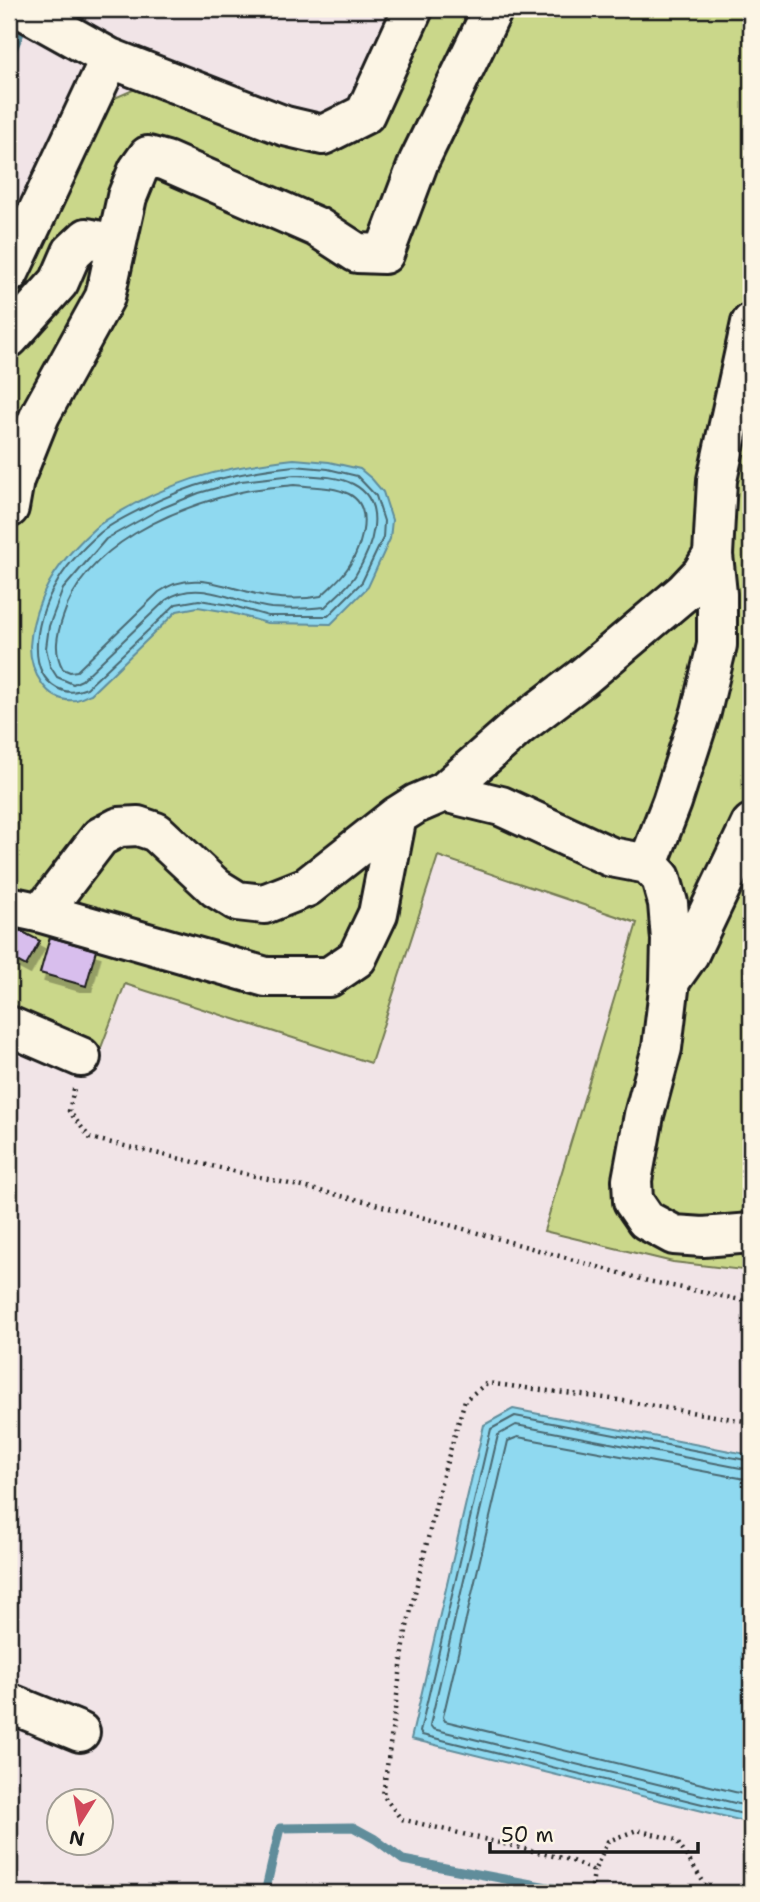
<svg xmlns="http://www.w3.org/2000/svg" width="760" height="1902" viewBox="0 0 760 1902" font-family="'Shantell Sans',sans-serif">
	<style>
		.green { fill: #cad78a; stroke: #737a53; stroke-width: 2 }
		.water { fill: #8fd9f0; stroke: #618d9b; stroke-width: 2 }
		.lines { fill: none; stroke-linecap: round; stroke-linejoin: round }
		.shore { stroke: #4a6871; stroke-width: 2 }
		.stream { stroke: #618d9b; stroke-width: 9 }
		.building { fill: #d8beed; stroke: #1c1c1c; stroke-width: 2; filter: url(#shadow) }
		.minor-casing { stroke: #1c1c1c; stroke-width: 44 }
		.path { stroke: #1c1c1c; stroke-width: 4.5; stroke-dasharray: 2 5; stroke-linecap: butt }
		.minor { stroke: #fcf5e5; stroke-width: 38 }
	</style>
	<defs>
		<filter id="shadow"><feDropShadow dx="4.5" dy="8" stdDeviation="0" flood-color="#0004"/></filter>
	</defs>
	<rect width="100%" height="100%" fill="#f1e4e7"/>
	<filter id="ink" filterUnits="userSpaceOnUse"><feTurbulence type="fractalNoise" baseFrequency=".0143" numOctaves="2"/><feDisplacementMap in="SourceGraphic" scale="14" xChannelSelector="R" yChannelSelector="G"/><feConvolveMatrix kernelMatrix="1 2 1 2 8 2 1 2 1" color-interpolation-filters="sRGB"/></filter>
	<g filter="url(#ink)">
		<path class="green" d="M430,9H751V1271L673,1262L544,1231L637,923L438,856L371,1063L125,984L99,1053L9,1012V310L101,104L142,86L324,156L378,122Z"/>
		<path class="water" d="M294,459L329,462L360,469L372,479L383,492L392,520L390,539L368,587L331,624L267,623L228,612L198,607L177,611L91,694C87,695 81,699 76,700C47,704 30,671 30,646C31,631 35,614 41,600C51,573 74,547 95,528C107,518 122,511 136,503C190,475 233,466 294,459Z
			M513,1409L751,1455V1823L411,1739L484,1425Z"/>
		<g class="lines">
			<path class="shore" d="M294,466L328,469L357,476L376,496L384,521L383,538L362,582L328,616H268L230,605L199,600L176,604L87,688C76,692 68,694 57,688C23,669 39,612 55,586C65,567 84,547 100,533C112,523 127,516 141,509C191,483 238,472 294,466Z
				M294,475C312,476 336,475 353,484C390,503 371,550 355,576C348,587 335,597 325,607C308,609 287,609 271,608C237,604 199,577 166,600L82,680L73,684L57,677L50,666L46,648L49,626L63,589L106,539L160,509L199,493L241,481Z
				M294,485C311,487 333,486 349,494C377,509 359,555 344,573C337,582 328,589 321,596C306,599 286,599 271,597C234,592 195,566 159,592L77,671L70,672L63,669C53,652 57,634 63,617C85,545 173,508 241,492C258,488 277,487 294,485Z
				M751,1461L515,1416L491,1429L420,1732L422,1735L751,1816
				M751,1470L516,1425L498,1435L430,1725L433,1729L751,1807
				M751,1480L518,1437L508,1441L443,1717L445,1721L751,1796"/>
			<path class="stream" d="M9,58L25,22
				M265,1893L280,1828L353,1827L375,1839L403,1860L558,1889"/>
		</g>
		<path class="building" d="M19,930L40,941L26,966L9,957V949Z
			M50,937L96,950L86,986L40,973Z"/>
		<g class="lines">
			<g class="minor-casing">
				<path id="minor" d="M22,9L110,58L285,126L323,135L365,114L413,9
					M9,273L110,58
					M9,338L59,282L72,252L87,238L115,244
					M9,508L14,480L40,415L105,297L127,197L138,170L148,156L166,161L317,227L357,253L384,254L419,161L493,9
					M444,792L520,725L582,678L684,592L702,573L713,555L717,480L751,323
					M648,864L672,802L701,712L717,645V594L713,555
					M9,906L42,913L266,977H329L357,958L378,914L397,816L416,804L444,792L501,806L611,857L648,864L661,878L668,903L671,940L670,981L662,1048L644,1115L632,1180L633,1201L646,1220L674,1235L703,1237L751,1233
					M42,913L100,837L119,827L138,826L156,832L216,888L237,901L264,904L307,887L397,816
					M670,981L689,954L751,824
					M9,1026L81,1057
					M9,1703L80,1732"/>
			</g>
			<path class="path" d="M74,1089L69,1111L90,1138L368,1202L648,1281L751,1302
				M591,1893L594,1871
				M717,1893L710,1892L676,1840L637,1830L608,1841L594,1871L570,1860L401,1819L383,1795L406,1631L443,1475L465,1400L487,1383L612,1399L751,1422"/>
			<use href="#minor" class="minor"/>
		</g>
	</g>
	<rect width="760" height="1902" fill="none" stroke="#fcf5e5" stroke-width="35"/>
	<rect x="18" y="18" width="725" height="1867" fill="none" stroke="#1c1c1c" stroke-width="2.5" filter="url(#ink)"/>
	<g transform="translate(80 1822) rotate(191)"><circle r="33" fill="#fcf5e5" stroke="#a29e95" stroke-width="2"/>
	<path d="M0-5L12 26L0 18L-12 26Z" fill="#d1495b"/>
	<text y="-10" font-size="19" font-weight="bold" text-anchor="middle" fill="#1c1c1c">N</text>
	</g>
	<path d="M490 1842v10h208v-10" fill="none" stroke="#1c1c1c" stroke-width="3.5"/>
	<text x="501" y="1842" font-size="21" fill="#1c1c1c" stroke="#fcf5e5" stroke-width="5" paint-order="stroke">50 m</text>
</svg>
